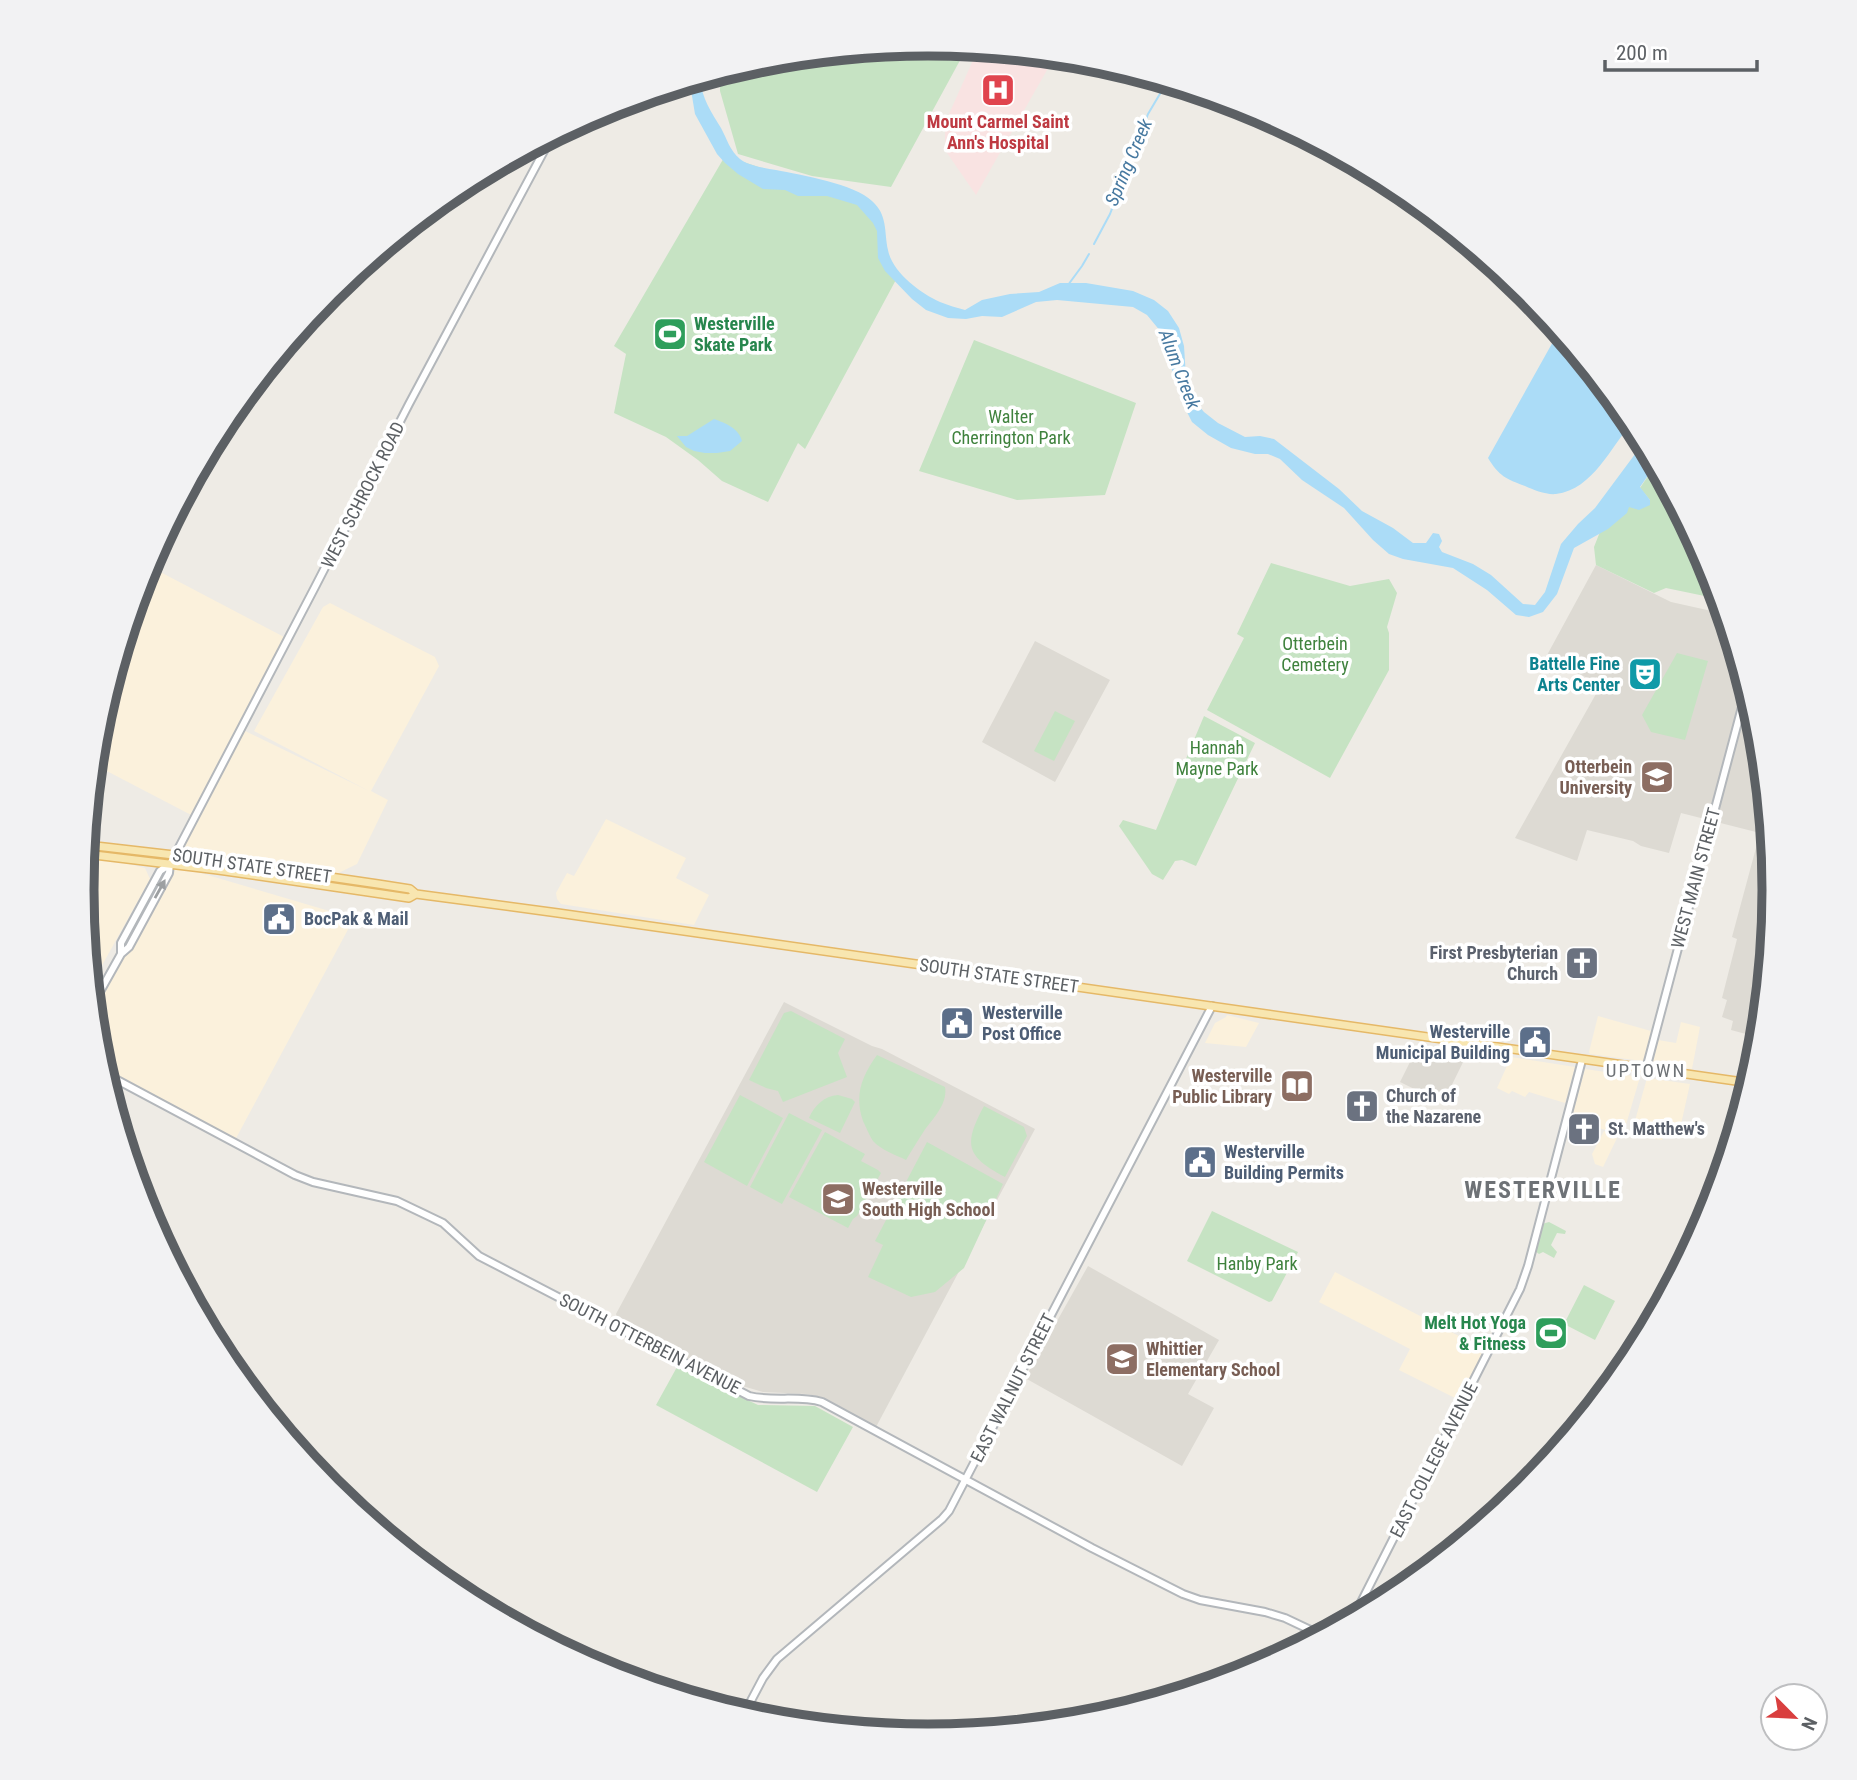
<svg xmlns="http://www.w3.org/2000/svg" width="1857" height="1780" viewBox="0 0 1857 1780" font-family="'Roboto Condensed',sans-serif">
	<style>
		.commercial { fill: #fbf1dc }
		.education { fill: #dddad3 }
		.medical { fill: #f9e3e2 }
		.green { fill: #c6e3c3 }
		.water { fill: #abdcf7 }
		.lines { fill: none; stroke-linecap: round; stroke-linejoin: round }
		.stream { stroke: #abdcf7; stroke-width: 2 }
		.secondary-casing { stroke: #b3b7bb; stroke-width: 10 }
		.primary-casing { stroke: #e5b867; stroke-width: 10 }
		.secondary { stroke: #fff; stroke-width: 6 }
		.primary { stroke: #f8e6b0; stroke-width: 7 }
		.oneway { fill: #9da0a2 }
		.labels { text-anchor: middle; stroke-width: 7; stroke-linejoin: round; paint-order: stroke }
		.health-label { font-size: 18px; font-weight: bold; fill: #be3a42; stroke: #fff }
		.leisure-label { font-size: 18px; font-weight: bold; fill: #27864d; stroke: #fff; text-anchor: start }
		.park-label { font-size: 18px; fill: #3f823d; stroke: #fff }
		.street-label { font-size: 18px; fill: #5c6064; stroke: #fff }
		.culture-label { font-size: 18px; font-weight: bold; fill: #0d838f; stroke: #fff; text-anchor: end }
		.education-label { font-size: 18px; font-weight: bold; fill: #785e54; stroke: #fff; text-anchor: end }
		.service-label { font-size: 18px; font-weight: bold; fill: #4e5e75; stroke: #fff; text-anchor: start }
		.worship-label { font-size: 18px; font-weight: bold; fill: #5b616d; stroke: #fff; text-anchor: start }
		.water-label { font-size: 19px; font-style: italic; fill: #4779a0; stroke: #fff }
		.neighbourhood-label { font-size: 19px; letter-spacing: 2px; fill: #6e7276; stroke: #fff }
		.district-label { font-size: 24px; font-weight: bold; letter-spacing: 2px; fill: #6e7276; stroke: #fff }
		.rim { fill: none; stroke: #5c6064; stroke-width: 9 }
	</style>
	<rect width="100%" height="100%" fill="#eeebe5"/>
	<path class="commercial" d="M147,565L288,639L241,729L369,791L254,731L323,607L330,603L435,657L439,666L371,791L388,800L357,864L316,884L177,866L353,918L352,922L234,1142L104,1073L98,1055L93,1004L195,817L101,768L93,778L99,725Z
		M606,819L686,858L676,878L709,895L694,925L561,904L557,899L556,893L567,873L574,876Z
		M85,858L116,861L145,868L150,879L95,978L91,976L82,890Z
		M1227,1015L1259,1023L1246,1047L1205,1043L1215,1023L1226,1017Z
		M1598,1016L1651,1031L1645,1060L1642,1061L1590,1054L1589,1052Z
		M1681,1022L1700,1027L1692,1069L1653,1063L1658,1040L1676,1043Z
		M1511,1057L1575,1067L1565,1103L1529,1092L1525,1097L1512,1091L1509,1094L1497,1088Z
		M1585,1069L1640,1077L1623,1135L1571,1120Z
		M1647,1078L1690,1084L1680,1129L1666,1127L1662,1140L1631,1135Z
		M1604,1131L1618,1136L1603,1167L1595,1164L1592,1154Z
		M1335,1272L1486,1350L1459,1400L1399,1370L1410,1349L1319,1302Z"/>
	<path class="education" d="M1596,565L1671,602L1725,614L1746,683L1737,718L1758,723L1759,725L1775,890L1762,1020L1757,1037L1731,1030L1733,1021L1722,1017L1727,1000L1722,998L1737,939L1732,937L1760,833L1681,813L1669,853L1641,846L1633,841L1587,830L1577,861L1515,838L1601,685L1546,657Z
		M1035,641L1110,680L1055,782L982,742Z
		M784,1002L872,1046L882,1049L1035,1129L876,1427L817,1396L807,1394L763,1392L739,1385L618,1322L616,1314Z
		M1419,1044L1468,1052L1443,1103L1400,1082Z
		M1088,1266L1219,1340L1188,1394L1214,1408L1182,1466L1025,1378Z"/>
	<path class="medical" d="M978,49L1055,56L976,195L945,150V123Z"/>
	<path class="green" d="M929,44L963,47L964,53L891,187L812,176L738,154L720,91V73L764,60Z
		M725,156L862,201L881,222L884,255L898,276L805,449L798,443L768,502L722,481L698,460L666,437L614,413L626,354L614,346Z
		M974,340L1136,403L1105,495L1017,500L919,471Z
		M1656,464L1710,567L1719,599L1666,588L1654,593L1596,565L1594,547L1609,509L1650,500L1640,488Z
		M1271,563L1350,586L1389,579L1397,593L1387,627L1389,633V670L1330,778L1207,710L1244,638L1237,634Z
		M1677,653L1708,661L1685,740L1651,732L1642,715Z
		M1055,711L1075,721L1054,761L1034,751Z
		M1204,716L1255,743L1196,866L1182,860L1175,861L1163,880L1152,874L1119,826L1123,820L1156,830Z
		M791,1011L845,1039L838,1053L847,1077L783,1102L778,1091L766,1088L749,1080L784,1013Z
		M877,1055L945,1087C948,1104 933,1118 924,1131C918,1140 912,1150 906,1160C896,1155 881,1150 873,1141C869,1135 866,1127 863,1121C854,1095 862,1076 877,1055Z
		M740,1095L783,1118L747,1186L704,1162Z
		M838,1095L852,1099L855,1102L840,1133L809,1118C814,1106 824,1096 838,1095Z
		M984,1106L1024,1127L1027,1136L1005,1177C966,1156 963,1145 984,1106Z
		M789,1113L822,1130L782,1204L750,1187Z
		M825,1132L865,1154L861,1161L878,1170L881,1173L857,1216L853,1219L848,1228L789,1197Z
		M927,1142L1003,1184L964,1268L935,1292L911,1297L868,1277L883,1245L875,1241Z
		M1212,1211L1298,1252L1272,1301L1269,1302L1187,1261Z
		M1549,1222L1566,1231L1565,1234L1557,1233L1551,1245L1557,1252L1554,1258L1543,1252L1539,1254L1535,1251L1542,1224Z
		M1584,1285L1615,1301L1595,1340L1564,1324Z
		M677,1367L758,1405L815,1406L853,1427L817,1492L656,1405Z"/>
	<path class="water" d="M700,79C702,98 711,112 721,128C727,139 730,151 740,159C749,166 765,168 776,170C801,175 855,184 872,201C888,215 884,232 888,250C892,272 920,293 940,302C948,305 957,308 965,310L982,300L1010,294L1039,292L1060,283H1086L1133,291L1154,300L1168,311L1179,328L1184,346L1186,377L1192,398L1204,412L1218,423L1245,437L1260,436L1274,439L1339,489L1362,511L1393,528L1413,543H1426L1433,533L1439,534L1442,541L1439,547L1442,552L1473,564L1491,575L1523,604L1535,605L1545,592L1561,544L1578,524L1595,508L1644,442L1656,464L1640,487L1650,500V505L1639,510L1629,507L1627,513L1608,529L1574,548L1557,594L1543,612L1529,617L1516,615L1487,590L1453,568L1403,559L1389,554L1373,540L1344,508L1302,480L1280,459L1268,454H1255L1231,448L1208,435L1192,422L1183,404L1172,370L1166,338L1147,315L1133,307L1057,300L1036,302L1002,317L982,316L966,319L948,318L926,310L912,299L885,271L878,258L877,231L873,223L857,205L827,196H798L785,190L763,189L738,174L725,163L717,154L695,114L692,96L687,83Z
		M1559,331L1633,422C1610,447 1594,489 1556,494C1546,495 1534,490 1525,486C1506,479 1499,476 1488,458Z
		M714,419C725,423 739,428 742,441L730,451L717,453H705L694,451L686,447L677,436H687Z"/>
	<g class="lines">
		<path class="stream" d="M1094,244L1110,214L1148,114L1167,82
			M1068,285L1082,266L1089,254"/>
		<g class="secondary-casing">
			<path id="secondary" d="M121,954V943L160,871L170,864
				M93,1004L121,954L129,947L169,873L170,864L175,855L315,587L409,404L552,136
				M1646,1069L1747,688
				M104,1073L295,1175L313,1182L397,1201L443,1223L479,1256L749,1396C774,1402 798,1395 822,1402L1092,1548L1183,1594L1200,1600L1265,1612L1285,1618L1321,1635
				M1353,1618L1520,1289L1528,1266L1582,1060
				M744,1714L763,1678L777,1659L942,1519L949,1511L1212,1006"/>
		</g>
		<g class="primary-casing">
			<path id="primary" d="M87,845L200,858L378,884L410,889L416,894
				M86,854L218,870L409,898L416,894L558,913L1750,1083"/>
		</g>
		<use href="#secondary" class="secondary"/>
		<use href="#primary" class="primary"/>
	</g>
	<defs><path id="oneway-solid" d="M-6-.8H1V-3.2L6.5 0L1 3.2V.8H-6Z" transform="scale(1.75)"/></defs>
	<use class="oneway" href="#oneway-solid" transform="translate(160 889) rotate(-61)"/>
	<defs>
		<g id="hospital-square" transform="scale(1.75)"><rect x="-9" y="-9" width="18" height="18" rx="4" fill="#e0444e" stroke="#fff"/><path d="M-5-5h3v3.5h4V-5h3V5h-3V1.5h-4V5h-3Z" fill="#fff"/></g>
		<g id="stadium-square" transform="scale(1.75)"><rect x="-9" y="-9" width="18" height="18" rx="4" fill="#2e9e5b" stroke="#fff"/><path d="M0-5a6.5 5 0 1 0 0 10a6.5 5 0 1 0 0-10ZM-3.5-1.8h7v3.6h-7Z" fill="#fff"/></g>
		<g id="theatre-square" transform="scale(1.75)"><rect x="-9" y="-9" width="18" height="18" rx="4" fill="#0f9aa8" stroke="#fff"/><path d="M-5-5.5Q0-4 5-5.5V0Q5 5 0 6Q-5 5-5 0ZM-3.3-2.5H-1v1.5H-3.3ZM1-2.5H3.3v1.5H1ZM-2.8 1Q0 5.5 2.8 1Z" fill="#fff"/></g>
		<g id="university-square" transform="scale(1.75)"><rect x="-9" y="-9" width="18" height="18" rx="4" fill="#8d6e63" stroke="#fff"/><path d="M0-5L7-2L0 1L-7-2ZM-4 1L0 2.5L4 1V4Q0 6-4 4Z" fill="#fff"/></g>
		<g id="civic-square" transform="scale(1.75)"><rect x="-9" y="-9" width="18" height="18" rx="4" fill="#5c6f8a" stroke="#fff"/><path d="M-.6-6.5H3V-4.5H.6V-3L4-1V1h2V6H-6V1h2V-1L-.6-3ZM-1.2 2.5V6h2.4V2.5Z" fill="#fff"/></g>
		<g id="church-square" transform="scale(1.75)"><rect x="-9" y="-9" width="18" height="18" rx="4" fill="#6b7280" stroke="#fff"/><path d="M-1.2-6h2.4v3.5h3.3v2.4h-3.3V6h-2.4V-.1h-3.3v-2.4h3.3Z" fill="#fff"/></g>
		<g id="library-square" transform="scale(1.75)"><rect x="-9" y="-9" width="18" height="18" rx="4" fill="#8d6e63" stroke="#fff"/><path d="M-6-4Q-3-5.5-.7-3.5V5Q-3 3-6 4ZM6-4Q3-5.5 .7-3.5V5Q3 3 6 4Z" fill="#fff"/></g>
		<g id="school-square" transform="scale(1.75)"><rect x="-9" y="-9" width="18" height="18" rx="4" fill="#8d6e63" stroke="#fff"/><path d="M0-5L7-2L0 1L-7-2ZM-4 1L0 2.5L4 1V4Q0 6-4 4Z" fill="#fff"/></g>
	</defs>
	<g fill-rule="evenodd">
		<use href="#hospital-square" x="998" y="90"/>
		<use href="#stadium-square" x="670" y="334"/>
		<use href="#theatre-square" x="1645" y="674"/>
		<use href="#university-square" x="1657" y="777"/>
		<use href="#civic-square" x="279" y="919"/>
		<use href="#church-square" x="1582" y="963"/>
		<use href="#civic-square" x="957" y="1023"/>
		<use href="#civic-square" x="1535" y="1042"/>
		<use href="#library-square" x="1297" y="1086"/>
		<use href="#church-square" x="1362" y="1106"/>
		<use href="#church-square" x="1584" y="1129"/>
		<use href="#civic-square" x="1200" y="1162"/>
		<use href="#school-square" x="838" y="1199"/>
		<use href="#stadium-square" x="1551" y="1333"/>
		<use href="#school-square" x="1122" y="1359"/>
	</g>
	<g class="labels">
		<g class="health-label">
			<text x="998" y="128">Mount Carmel Saint<tspan x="998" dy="21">Ann's Hospital</tspan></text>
		</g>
		<g class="leisure-label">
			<text x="694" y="330">Westerville<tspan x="694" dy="21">Skate Park</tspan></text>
			<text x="1526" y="1329" text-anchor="end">Melt Hot Yoga<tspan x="1526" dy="21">&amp; Fitness</tspan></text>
		</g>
		<g class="park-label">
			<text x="1011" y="423">Walter<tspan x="1011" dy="21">Cherrington Park</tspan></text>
			<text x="1315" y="650">Otterbein<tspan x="1315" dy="21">Cemetery</tspan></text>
			<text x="1217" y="754">Hannah<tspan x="1217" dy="21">Mayne Park</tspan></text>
			<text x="1257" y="1270">Hanby Park</text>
		</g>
		<g class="street-label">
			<text transform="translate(363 495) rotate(-63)" y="6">WEST SCHROCK ROAD</text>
			<text transform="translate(252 866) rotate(8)" y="6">SOUTH STATE STREET</text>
			<text transform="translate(1696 878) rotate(-75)" y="6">WEST MAIN STREET</text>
			<text transform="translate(999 976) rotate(8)" y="6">SOUTH STATE STREET</text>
			<text transform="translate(650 1344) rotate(27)" y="6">SOUTH OTTERBEIN AVENUE</text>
			<text transform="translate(1013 1388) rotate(-63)" y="6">EAST WALNUT STREET</text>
			<text transform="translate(1434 1460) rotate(-63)" y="6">EAST COLLEGE AVENUE</text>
		</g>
		<g class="culture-label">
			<text x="1620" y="670">Battelle Fine<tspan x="1620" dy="21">Arts Center</tspan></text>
		</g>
		<g class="education-label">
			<text x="1632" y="773">Otterbein<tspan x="1632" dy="21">University</tspan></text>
			<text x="1272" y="1082">Westerville<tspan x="1272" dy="21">Public Library</tspan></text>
			<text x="862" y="1195" text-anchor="start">Westerville<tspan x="862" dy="21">South High School</tspan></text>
			<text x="1146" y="1355" text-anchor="start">Whittier<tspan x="1146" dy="21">Elementary School</tspan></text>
		</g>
		<g class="service-label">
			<text x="304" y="925">BocPak &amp; Mail</text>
			<text x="982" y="1019">Westerville<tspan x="982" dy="21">Post Office</tspan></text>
			<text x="1510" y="1038" text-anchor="end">Westerville<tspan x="1510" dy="21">Municipal Building</tspan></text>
			<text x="1224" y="1158">Westerville<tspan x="1224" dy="21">Building Permits</tspan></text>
		</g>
		<g class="worship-label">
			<text x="1558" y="959" text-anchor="end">First Presbyterian<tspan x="1558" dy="21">Church</tspan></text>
			<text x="1386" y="1102">Church of<tspan x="1386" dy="21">the Nazarene</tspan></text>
			<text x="1608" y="1135">St. Matthew's</text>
		</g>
		<g class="water-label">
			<text transform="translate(1128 162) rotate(-67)" y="7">Spring Creek</text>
			<text transform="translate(1180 369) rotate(69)" y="7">Alum Creek</text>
		</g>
		<g class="neighbourhood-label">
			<text x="1646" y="1077">UPTOWN</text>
		</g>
		<g class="district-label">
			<text x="1543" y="1198">WESTERVILLE</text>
		</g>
	</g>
	<path d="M0 0H1857V1780H0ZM94 890a834 834 0 1 1 1668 0a834 834 0 1 1-1668 0Z" fill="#f2f2f3" fill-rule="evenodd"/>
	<path class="rim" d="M94 890a834 834 0 1 1 1668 0a834 834 0 1 1-1668 0Z"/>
	<g transform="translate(1794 1717) rotate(114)"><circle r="33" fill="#ffffff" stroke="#bebfc1" stroke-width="2"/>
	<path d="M0-5L12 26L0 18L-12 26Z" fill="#d93f3f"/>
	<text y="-10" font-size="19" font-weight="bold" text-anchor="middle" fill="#5c6064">N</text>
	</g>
	<path d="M1605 60v10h152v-10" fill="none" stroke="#5c6064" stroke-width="3.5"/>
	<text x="1616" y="60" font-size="21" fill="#5c6064" stroke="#ffffff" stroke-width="5" paint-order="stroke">200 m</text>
</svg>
